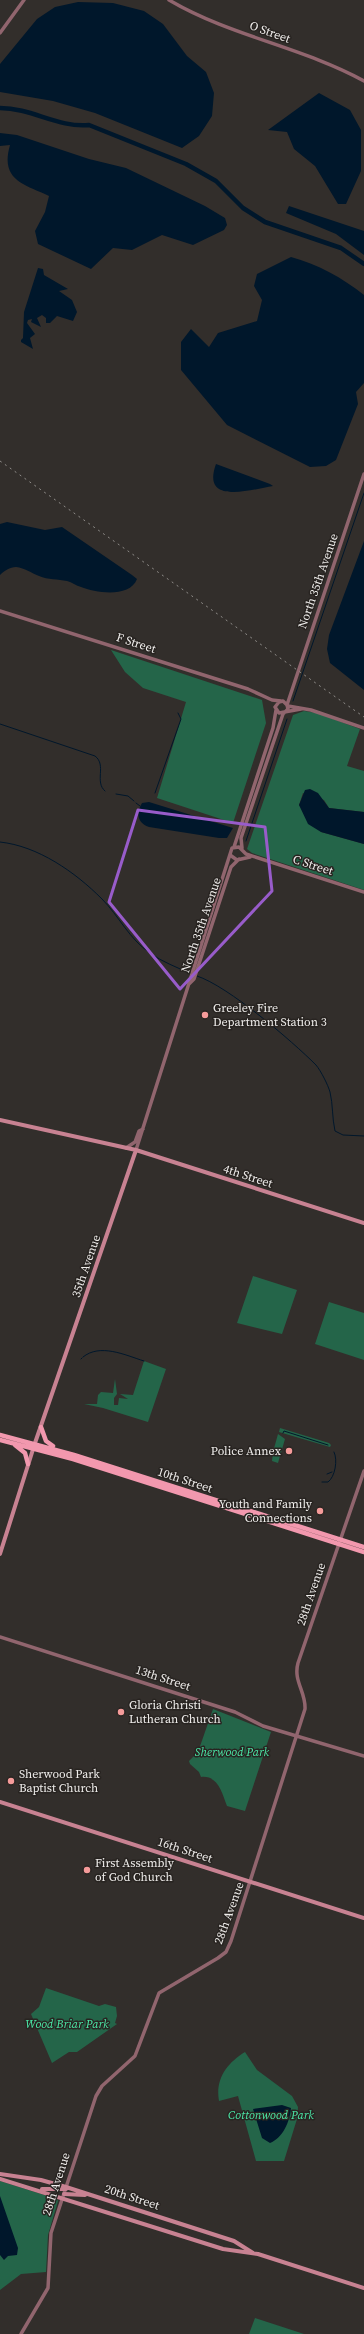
<svg xmlns="http://www.w3.org/2000/svg" width="364" height="2334" viewBox="0 0 364 2334" font-family="'Source Serif 4',serif">
	<style>
		.green { fill: #246549 }
		.water { fill: #00172b }
		.lines { fill: none; stroke-linecap: round; stroke-linejoin: round }
		.stream { stroke: #00172b; stroke-width: 1 }
		.river { stroke: #00172b; stroke-width: 4.5 }
		.tertiary { stroke: #91656e; stroke-width: 3.5 }
		.secondary { stroke: #c88292; stroke-width: 4 }
		.primary { stroke: #f298ae; stroke-width: 4.5 }
		.rail { stroke: #918e8b; stroke-width: 1; stroke-dasharray: 2 4; stroke-linecap: butt }
		.marked { fill: none; stroke: #985cca; stroke-width: 3; stroke-linejoin: round }
		.poi-dot { fill: #f59b9a; stroke: #282421; stroke-width: 1.5 }
		.labels { text-anchor: middle; stroke-width: 3; stroke-linejoin: round; paint-order: stroke }
		.street-label { font-size: 12px; fill: #efedeb; stroke: #282421 }
		.poi-label { font-size: 12px; fill: #efedeb; stroke: #282421; text-anchor: start }
		.park-label { font-size: 12px; font-style: italic; fill: #4be8a7; stroke: #282421 }
	</style>
	<rect width="100%" height="100%" fill="#322e2b"/>
	<path class="green" d="M111,650L262,700L266,723L233,823L157,798L186,702L143,688L125,672Z
		M304,711L317,713L360,729L347,766L364,771V812L329,808L324,800L303,793L299,805L321,832L364,844V890L252,853L247,849L293,715Z
		M253,1276L297,1290L282,1334L237,1323Z
		M329,1302L364,1313V1360L315,1344Z
		M144,1361L166,1369L148,1422L103,1408L84,1404H97L98,1395L101,1392L113,1393L115,1379L117,1394L114,1398V1405H118L119,1398L128,1399L120,1394L133,1395Z
		M280,1428L329,1443L331,1445L330,1447L279,1432Z
		M278,1434L285,1439L278,1463L272,1461L273,1452Z
		M213,1709L271,1732L245,1811L227,1806C222,1793 218,1775 201,1777L199,1772L190,1764L189,1761L198,1752Z
		M46,1988L99,2006L105,2004L116,2007L117,2016L115,2023L117,2024L77,2052H69L52,2063L31,2014L39,2007Z
		M245,2052L257,2070L292,2096L298,2107L297,2119L284,2161H256L238,2096L219,2101C215,2079 227,2063 245,2052Z
		M0,2181L57,2199L58,2201L48,2235L46,2272L21,2274L0,2290Z
		M255,2318L304,2334H249Z"/>
	<path class="water" d="M78,2L113,3L144,11L163,24L187,56L206,72L214,93L212,116L199,136L182,148L95,113L53,101L0,92V64L37,19L55,7Z
		M319,93L350,110L361,130V171L346,204H338L315,166L294,149L287,132L268,130Z
		M0,133L17,135L89,159L126,168L205,206L225,218L227,225L224,230L193,245L162,235L132,250L113,248L91,269L38,244L35,231L45,212L49,196C23,184 0,180 10,145L0,146Z
		M289,206L364,231V255L336,234L286,213Z
		M291,257C317,264 343,278 364,295V383L356,392L358,404L336,460L326,466L310,467L227,425L181,370V342L191,329L209,347L218,333L257,321L262,300L254,286L257,274Z
		M38,268L43,269L44,275L68,289L59,291L72,300L77,312L73,321L57,316L50,323H46V318L42,315L37,318L41,327L31,322L32,319L28,320L27,323L35,334L30,338L33,349L21,342V340L23,338L24,312Z
		M216,464L270,484L273,486C250,490 201,505 216,464Z
		M7,522L45,530L62,527L132,575L137,579C130,598 96,593 81,587C76,586 72,582 67,581C58,579 48,580 39,576C31,573 25,568 16,567C10,567 4,571 0,575V524Z
		M364,541V690L330,663L327,649L329,635Z
		M310,789L318,793L329,808L364,812V844L321,832L308,824L299,805L305,790Z
		M149,802L233,828L227,838H219L149,827C137,823 136,813 142,803Z
		M282,2105L291,2108C290,2121 283,2138 270,2143L262,2138L253,2109Z
		M0,2196L18,2248L17,2255L8,2256L4,2260L0,2255Z"/>
	<g class="lines">
		<path class="stream" d="M293,701L364,493
			M0,724L95,756C107,765 94,782 105,791
			M155,793L181,719L178,713
			M116,794L128,796L134,801
			M136,803L140,806
			M246,841L287,719
			M0,842C38,846 75,872 102,899C119,916 129,939 150,953C162,962 177,967 191,974
			M197,976C228,986 292,1041 316,1065C321,1071 328,1085 330,1092C333,1104 332,1118 335,1131L343,1135L364,1136
			M83,1357C100,1343 125,1355 144,1361
			M81,1359L82,1358
			M283,1433L284,1431L328,1445
			M327,1474L332,1472
			M322,1482H328C335,1477 338,1460 334,1452"/>
		<path class="river" d="M0,108C32,108 58,128 89,125L186,164L216,181L243,208L265,222L341,248L364,264"/>
		<path class="tertiary" d="M169,0C230,36 302,47 364,81
			M0,33L24,0
			M0,611L248,689L272,700L281,701
			M287,705L364,474
			M288,706L311,710L364,728
			M284,713L288,709L287,705L283,701L279,702L275,707L279,713L301,709
			M234,847L273,728L276,710
			M242,848L241,838L283,714
			M230,855L237,860L250,857
			M189,984L194,979L231,867L239,859
			M126,1148L135,1142L139,1131L143,1129
			M136,1150L232,848L239,847L246,854L364,892
			M0,1637L235,1712L263,1726L364,1756
			M21,2334L48,2288L51,2233L96,2096L102,2086L135,2056L159,1993L218,1958L226,1952L231,1941L305,1709C306,1692 293,1681 298,1663L364,1471"/>
		<path class="secondary" d="M0,1120L136,1150L364,1223
			M0,1554L35,1443L136,1150
			M0,1802L364,1918
			M0,2174L41,2180L66,2187L234,2241L253,2253
			M0,2179L223,2249L258,2254L364,2288
			M42,2189H66
			M64,2194L85,2195"/>
		<path class="primary" d="M41,1427L46,1441L53,1446
			M0,1435L74,1455L364,1547
			M0,1440L73,1459L364,1552
			M15,1445L25,1453L28,1464"/>
		<path class="rail" d="M0,461L364,717"/>
	</g>
	<path class="marked" d="M138,810L265,827L272,891L180,989L109,902Z"/>
	<g class="poi-dot">
		<circle cx="205" cy="1015" r="4"/>
		<circle cx="289" cy="1451" r="4"/>
		<circle cx="320" cy="1511" r="4"/>
		<circle cx="121" cy="1712" r="4"/>
		<circle cx="11" cy="1781" r="4"/>
		<circle cx="87" cy="1870" r="4"/>
	</g>
	<g class="labels">
		<g class="street-label">
			<text transform="translate(270 32) rotate(20)" y="4">O Street</text>
			<text transform="translate(318 581) rotate(-71)" y="4">North 35th Avenue</text>
			<text transform="translate(136 643) rotate(18)" y="4">F Street</text>
			<text transform="translate(313 865) rotate(18)" y="4">C Street</text>
			<text transform="translate(201 925) rotate(-71)" y="4">North 35th Avenue</text>
			<text transform="translate(248 1176) rotate(18)" y="4">4th Street</text>
			<text transform="translate(86 1266) rotate(-71)" y="4">35th Avenue</text>
			<text transform="translate(185 1480) rotate(18)" y="4">10th Street</text>
			<text transform="translate(311 1594) rotate(-71)" y="4">28th Avenue</text>
			<text transform="translate(163 1678) rotate(18)" y="4">13th Street</text>
			<text transform="translate(185 1850) rotate(18)" y="4">16th Street</text>
			<text transform="translate(229 1913) rotate(-70)" y="4">28th Avenue</text>
			<text transform="translate(56 2184) rotate(-72)" y="4">28th Avenue</text>
			<text transform="translate(132 2197) rotate(18)" y="4">20th Street</text>
		</g>
		<g class="poi-label">
			<text x="213" y="1012">Greeley Fire<tspan x="213" dy="14">Department Station 3</tspan></text>
			<text x="281" y="1455" text-anchor="end">Police Annex</text>
			<text x="312" y="1508" text-anchor="end">Youth and Family<tspan x="312" dy="14">Connections</tspan></text>
			<text x="129" y="1709">Gloria Christi<tspan x="129" dy="14">Lutheran Church</tspan></text>
			<text x="19" y="1778">Sherwood Park<tspan x="19" dy="14">Baptist Church</tspan></text>
			<text x="95" y="1867">First Assembly<tspan x="95" dy="14">of God Church</tspan></text>
		</g>
		<g class="park-label">
			<text x="232" y="1756">Sherwood Park</text>
			<text x="67" y="2028">Wood Briar Park</text>
			<text x="271" y="2119">Cottonwood Park</text>
		</g>
	</g>
</svg>
